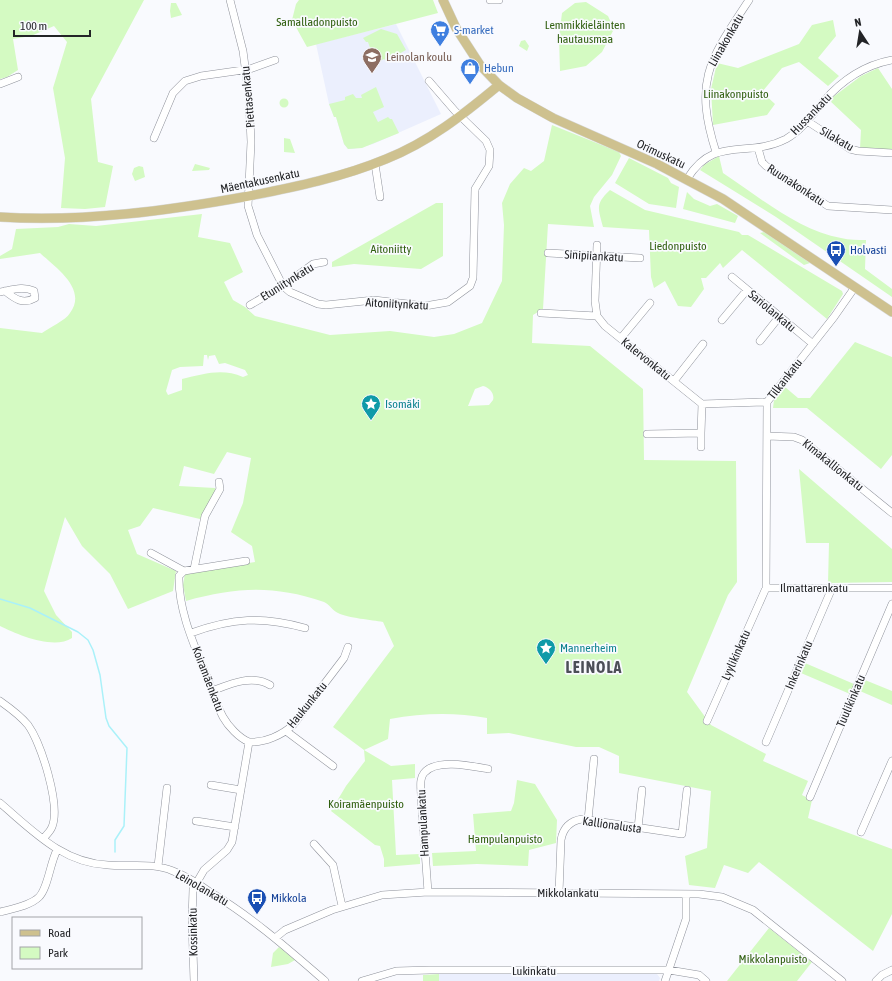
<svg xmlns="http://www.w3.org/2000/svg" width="892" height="981" viewBox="0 0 892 981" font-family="'Asap Condensed',sans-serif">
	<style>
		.built { fill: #ebeffd }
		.green { fill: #d4fac2; fill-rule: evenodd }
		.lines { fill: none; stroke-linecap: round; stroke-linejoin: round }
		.stream { stroke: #aaf1f9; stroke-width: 1.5 }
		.minor-casing { stroke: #8f929b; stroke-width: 8 }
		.major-casing { stroke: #d7d8d8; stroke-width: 10 }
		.minor { stroke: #fff; stroke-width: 7 }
		.major { stroke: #cec18f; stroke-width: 9 }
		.labels { text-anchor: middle; stroke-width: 3.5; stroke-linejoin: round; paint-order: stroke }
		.park-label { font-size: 12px; fill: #305f0f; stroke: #f9fafe }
		.shop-label { font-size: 12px; fill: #366cbe; stroke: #f9fafe; text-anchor: start }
		.street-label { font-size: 12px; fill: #232427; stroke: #f9fafe }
		.education-label { font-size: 12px; fill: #785e54; stroke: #f9fafe; text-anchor: start }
		.transit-label { font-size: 12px; fill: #164399; stroke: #f9fafe; text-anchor: start }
		.culture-label { font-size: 12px; fill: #0d838f; stroke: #f9fafe; text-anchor: start }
		.district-label { font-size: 16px; font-weight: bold; letter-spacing: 1px; fill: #4c4f57; stroke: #f9fafe }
	</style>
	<rect width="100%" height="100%" fill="#f9fafe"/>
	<path class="built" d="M396,24L441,114L373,144L353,149H348L344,144L336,117H334L329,104L316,44Z
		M439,974H657L660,978L659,981H439Z"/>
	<path class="green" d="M0,0H144L91,99L98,162L113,166L105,207L85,209L61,208L65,158L53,88L67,42L54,26L31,36L13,39L18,70L7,77L0,79Z
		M299,0H433L438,13L307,47L292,20L296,4Z
		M586,2L608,16L614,29L602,52L586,66L560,71L559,37L562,13L575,3Z
		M171,3H176L182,15L171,18L170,11Z
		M833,20L836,36L818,58L839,76L828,86L799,62L782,68L762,92L775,104L767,115L713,125L711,89L717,63L738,68L799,44L812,25Z
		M381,29L397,34L406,50L386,61L384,59L378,62L376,58L374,59L368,42H366L363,38Z
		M525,40L529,46L527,51L519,46L521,41Z
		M878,68L892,89V150L860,149L861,130L829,100L861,76Z
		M376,87L384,107L373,112L378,122L388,117L390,119H392L399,133L362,148L348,149L344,144L336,117H334L329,104L345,100V97L353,94L356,98H362L361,95Z
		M279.5 103a4.5 4.5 0 1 1 9 0a4.5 4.5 0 1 1-9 0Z
		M552,125L619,152L621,156L612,175L594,197L590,206L594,227L548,224L543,309L533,315L532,343L590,346L643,389L644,460L736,461L737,582L728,595L687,692L711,725L766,754L763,761L808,781L802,795L812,800L808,818L892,849V914L873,951L759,862L748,873L724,865L715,888L689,885L685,856L707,848L711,791L619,773V756L599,747H576L509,733L487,734V718C454,712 423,713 390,719L388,739L364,750L391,766L415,764V778L392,780L396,855L420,854V864L384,867V859L380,846L375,845L331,811L346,786L365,761L364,750L333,727L394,646L383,622C372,620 348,618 338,613C333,611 329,604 324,602C273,585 237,587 186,601L183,585L185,573L255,562L252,546L231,532L243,503L251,458L227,452L214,474L184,466L179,486L215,488L216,492L200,519L153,508L140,526L128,530L137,554L176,571L173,591L128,609L110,574L82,546L65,517L44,591L56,615L72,632V638C54,650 18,635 0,626V328L42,333C49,328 66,320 70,313C88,289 55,267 40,253L0,259V256L12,249L16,229L58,227L69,224L96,226L202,214L198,237L230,243L243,272L224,282L233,300L245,307L255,316L330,335L390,331L434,337L454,334L482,323L502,281L504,225L502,203L510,184L524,168L531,171L544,161ZM204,355H207L208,360L209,356L215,355L219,364L225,363L245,370L248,375L243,377C222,368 204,374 182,379V390L168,395L166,391L172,370L180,367L203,366ZM483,386C489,387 495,394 493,400L489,405L468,406L475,389Z
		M284,138L290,139L295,153L284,152Z
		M719,156L723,173C758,196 799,231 841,238C849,240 858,240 866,240L865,269L892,289V297L776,217L700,170L704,165Z
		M629,158L668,178L671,183L679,187L676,208L649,204L615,183Z
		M195,164L210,168L209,170L192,171Z
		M139,166L143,167L145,177L135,181L132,174L134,168Z
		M610,190L645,210L739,232L742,235H748L842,291L843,294L827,319L742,250L723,268L720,263L706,278H701L704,289L691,307L678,306L665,281L654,288L651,277L649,230L603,227C598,208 595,204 610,190Z
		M687,192L694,199L710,206L717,204L738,216L735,223L683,209Z
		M436,203H443V256L421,269L354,264L332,267V262Z
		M764,232L810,263L804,265L760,233Z
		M855,342L892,357V455L881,469L807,408H773L774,400L785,387L798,398H810Z
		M799,469L892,549V582L828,583L829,543H806Z
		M805,663L854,684L850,694L801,673Z
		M865,680L892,691V705L860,691Z
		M517,780L535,784L557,820L556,843L529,850L528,866L477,864L433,866L432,853L476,851L473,814L511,811L514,803Z
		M769,928L812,962L797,981H727Z
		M279,947L295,960L288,964L271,967L273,953Z
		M439,974V981H423V975Z"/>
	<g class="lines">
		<path class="stream" d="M0,599L30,608L78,632L88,640L93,650L100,675L106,718L109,726L127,748L124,826L115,840V852"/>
		<g class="minor-casing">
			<path id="minor" d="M230,0L243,51L249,97L251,142L248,206L257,235L283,286L290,292L318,304L326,305L374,300L425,306L448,302L470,286L473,278L475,189L489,166L490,150L486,141L455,111L429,81
				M490,0H499
				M0,84L18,77
				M807,121L850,149L858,151L892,153
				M154,138L173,93L185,81L201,76L250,69L275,60
				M758,148L762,162L766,166L828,206L892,210
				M716,152C693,80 710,59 749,0
				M375,164L380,197
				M687,179C715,134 747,159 786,139C802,130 812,115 823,102C841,81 865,65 892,60
				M597,245L595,301L597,316L605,326L702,404L767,402
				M548,253L640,258
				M732,277L813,344
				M0,292C12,290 23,286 34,291L35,298C23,305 15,299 5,291
				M250,305L283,286L313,264L324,262
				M541,313L597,316
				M722,320L747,290
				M621,338L650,303
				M760,341L779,317
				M674,381L703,344
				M701,433V447
				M647,434L701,433L702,404
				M767,436L794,437L802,440L892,513
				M151,553L184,571L246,561
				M194,569L205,516L220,489L219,482
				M184,571L179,576C178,612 196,649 209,682C213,694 217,706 223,717C228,726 239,738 249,742L232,842L227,850L204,870L193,889L192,920L194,981
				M766,588H892
				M191,633C232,618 262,616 305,628
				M212,691C230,684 252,674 270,685
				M0,701C10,708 20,715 28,725C41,743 61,805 52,827C50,832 46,835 43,839
				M707,721L766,588L767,402L834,317L855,287
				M286,731L333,766
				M249,742C265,743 282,735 293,725L344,658L348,647
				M766,742L832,588
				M211,785L241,790
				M810,797L892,604
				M0,803C32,830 62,863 108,865C130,867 152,862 173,871C186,876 199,884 210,892C252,917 288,949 325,981
				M588,820L594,759
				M196,821L235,827
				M638,828L642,790
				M861,832L892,761
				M314,844L333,865L342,906
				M158,866L167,788
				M428,892L421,795C421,788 419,779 424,773C436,758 472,766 488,769
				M559,893L561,840C563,828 570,821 582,819L682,834L687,790
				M0,912C11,909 30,906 39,897C48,888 50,863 57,850
				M275,938L285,930L332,910L382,895L428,892L699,894L722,897L753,910L842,981
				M362,981L396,971L430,970H669L699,975L706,981
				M665,981L686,919V894
				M876,981L882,975L892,970"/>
		</g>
		<g class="major-casing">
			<path id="major" d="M443,0L456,28L480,65L499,85L517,98L553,118L657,164L723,199L892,312
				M0,217C84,222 167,211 249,196C295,187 343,177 386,159C429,142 464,114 499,85"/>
		</g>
		<use href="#minor" class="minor"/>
		<use href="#major" class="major"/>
	</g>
	<defs>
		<g id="supermarket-pin" transform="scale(1)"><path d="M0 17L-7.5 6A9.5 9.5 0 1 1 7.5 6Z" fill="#3f7fe0" stroke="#f9fafe"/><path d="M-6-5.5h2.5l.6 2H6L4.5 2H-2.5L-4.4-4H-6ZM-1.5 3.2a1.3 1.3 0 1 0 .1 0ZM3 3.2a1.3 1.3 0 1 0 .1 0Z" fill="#fff"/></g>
		<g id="school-pin" transform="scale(1)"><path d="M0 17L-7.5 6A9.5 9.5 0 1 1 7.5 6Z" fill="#8d6e63" stroke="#f9fafe"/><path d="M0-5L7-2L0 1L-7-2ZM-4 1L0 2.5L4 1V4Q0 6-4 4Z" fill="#fff"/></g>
		<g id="shop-pin" transform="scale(1)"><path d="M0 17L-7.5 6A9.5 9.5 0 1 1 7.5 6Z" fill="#3f7fe0" stroke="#f9fafe"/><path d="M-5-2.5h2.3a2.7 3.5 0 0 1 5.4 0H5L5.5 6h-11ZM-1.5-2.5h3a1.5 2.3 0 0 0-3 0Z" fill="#fff"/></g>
		<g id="bus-pin" transform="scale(1)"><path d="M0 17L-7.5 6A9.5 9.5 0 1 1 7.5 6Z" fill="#1a4fb4" stroke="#f9fafe"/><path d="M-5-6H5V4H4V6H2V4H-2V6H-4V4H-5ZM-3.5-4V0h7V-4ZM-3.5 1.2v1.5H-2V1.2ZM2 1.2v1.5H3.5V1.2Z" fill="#fff"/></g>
		<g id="sight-pin" transform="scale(1)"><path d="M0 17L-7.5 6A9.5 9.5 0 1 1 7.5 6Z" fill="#0f9aa8" stroke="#f9fafe"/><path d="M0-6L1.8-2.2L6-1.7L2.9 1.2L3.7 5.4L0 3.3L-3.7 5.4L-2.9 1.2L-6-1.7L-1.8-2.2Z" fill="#fff"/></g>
	</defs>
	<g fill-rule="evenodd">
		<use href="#supermarket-pin" x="440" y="30"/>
		<use href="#school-pin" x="372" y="57"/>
		<use href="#shop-pin" x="470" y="68"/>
		<use href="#bus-pin" x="836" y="250"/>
		<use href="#sight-pin" x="371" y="404"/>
		<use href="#sight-pin" x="546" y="648"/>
		<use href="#bus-pin" x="257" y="898"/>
	</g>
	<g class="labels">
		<g class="park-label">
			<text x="317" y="26">Samalladonpuisto</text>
			<text x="585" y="29">Lemmikkieläinten<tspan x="585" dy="14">hautausmaa</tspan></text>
			<text x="736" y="98">Liinakonpuisto</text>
			<text x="678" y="250">Liedonpuisto</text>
			<text x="391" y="253">Aitoniitty</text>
			<text x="366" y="808">Koiramäenpuisto</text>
			<text x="505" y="843">Hampulanpuisto</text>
			<text x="773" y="963">Mikkolanpuisto</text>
		</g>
		<g class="shop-label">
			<text x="454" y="34">S-market</text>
			<text x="484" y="72">Hebun</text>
		</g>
		<g class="street-label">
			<text transform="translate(726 40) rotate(-60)" y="4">Liinakonkatu</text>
			<text transform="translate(248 97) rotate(-95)" y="4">Piettasenkatu</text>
			<text transform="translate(811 114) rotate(-46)" y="4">Hussankatu</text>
			<text transform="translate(837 139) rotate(30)" y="4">Silakatu</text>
			<text transform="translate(661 154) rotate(25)" y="4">Orimuskatu</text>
			<text transform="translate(260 181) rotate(-12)" y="4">Mäentakusenkatu</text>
			<text transform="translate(796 185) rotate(33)" y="4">Ruunakonkatu</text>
			<text transform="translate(594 256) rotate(3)" y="4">Sinipiiankatu</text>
			<text transform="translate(287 282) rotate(-32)" y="4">Etuniitynkatu</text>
			<text transform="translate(397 304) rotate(3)" y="4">Aitoniitynkatu</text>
			<text transform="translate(772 311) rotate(40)" y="4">Sariolankatu</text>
			<text transform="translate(646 359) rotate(39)" y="4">Kalervonkatu</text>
			<text transform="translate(785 379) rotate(-52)" y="4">Tilkankatu</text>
			<text transform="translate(833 465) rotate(39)" y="4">Kimakallionkatu</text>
			<text x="814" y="592">Ilmattarenkatu</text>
			<text transform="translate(736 655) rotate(-66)" y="4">Lyylikinkatu</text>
			<text transform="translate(799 665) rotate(-67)" y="4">Inkerinkatu</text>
			<text transform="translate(208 679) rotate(69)" y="4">Koiramäenkatu</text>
			<text transform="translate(851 701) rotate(-67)" y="4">Tuulikinkatu</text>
			<text transform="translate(307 705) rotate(-51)" y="4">Haukunkatu</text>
			<text transform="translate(423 823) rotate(-93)" y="4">Hampulankatu</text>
			<text transform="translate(612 825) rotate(8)" y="4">Kallionalusta</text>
			<text transform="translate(202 888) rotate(30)" y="4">Leinolankatu</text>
			<text x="568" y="897">Mikkolankatu</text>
			<text transform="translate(193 932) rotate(-91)" y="4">Kossinkatu</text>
			<text x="534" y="975">Lukinkatu</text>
		</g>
		<g class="education-label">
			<text x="386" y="61">Leinolan koulu</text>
		</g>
		<g class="transit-label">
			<text x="850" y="254">Holvasti</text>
			<text x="271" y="902">Mikkola</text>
		</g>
		<g class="culture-label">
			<text x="385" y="408">Isomäki</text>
			<text x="560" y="652">Mannerheim</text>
		</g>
		<g class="district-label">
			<text x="594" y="673">LEINOLA</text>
		</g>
	</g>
	<rect x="12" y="917" width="130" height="52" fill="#f9fafe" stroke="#a3a4a8"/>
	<rect x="20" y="930" width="20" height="6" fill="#cec18f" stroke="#a3a4a8"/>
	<text x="48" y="937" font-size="12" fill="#232427">Road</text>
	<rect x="20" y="947" width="20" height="12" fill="#d4fac2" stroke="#a3a4a8"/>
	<text x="48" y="957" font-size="12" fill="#232427">Park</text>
	<g transform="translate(860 32) rotate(348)" stroke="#f9fafe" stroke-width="3" paint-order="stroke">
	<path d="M0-3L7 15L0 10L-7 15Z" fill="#232427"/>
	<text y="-6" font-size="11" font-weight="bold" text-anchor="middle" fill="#232427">N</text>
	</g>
	<path d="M14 30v6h76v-6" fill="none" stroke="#232427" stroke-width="2"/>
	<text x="20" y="30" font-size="12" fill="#232427" stroke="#f9fafe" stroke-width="3" paint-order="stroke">100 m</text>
</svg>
